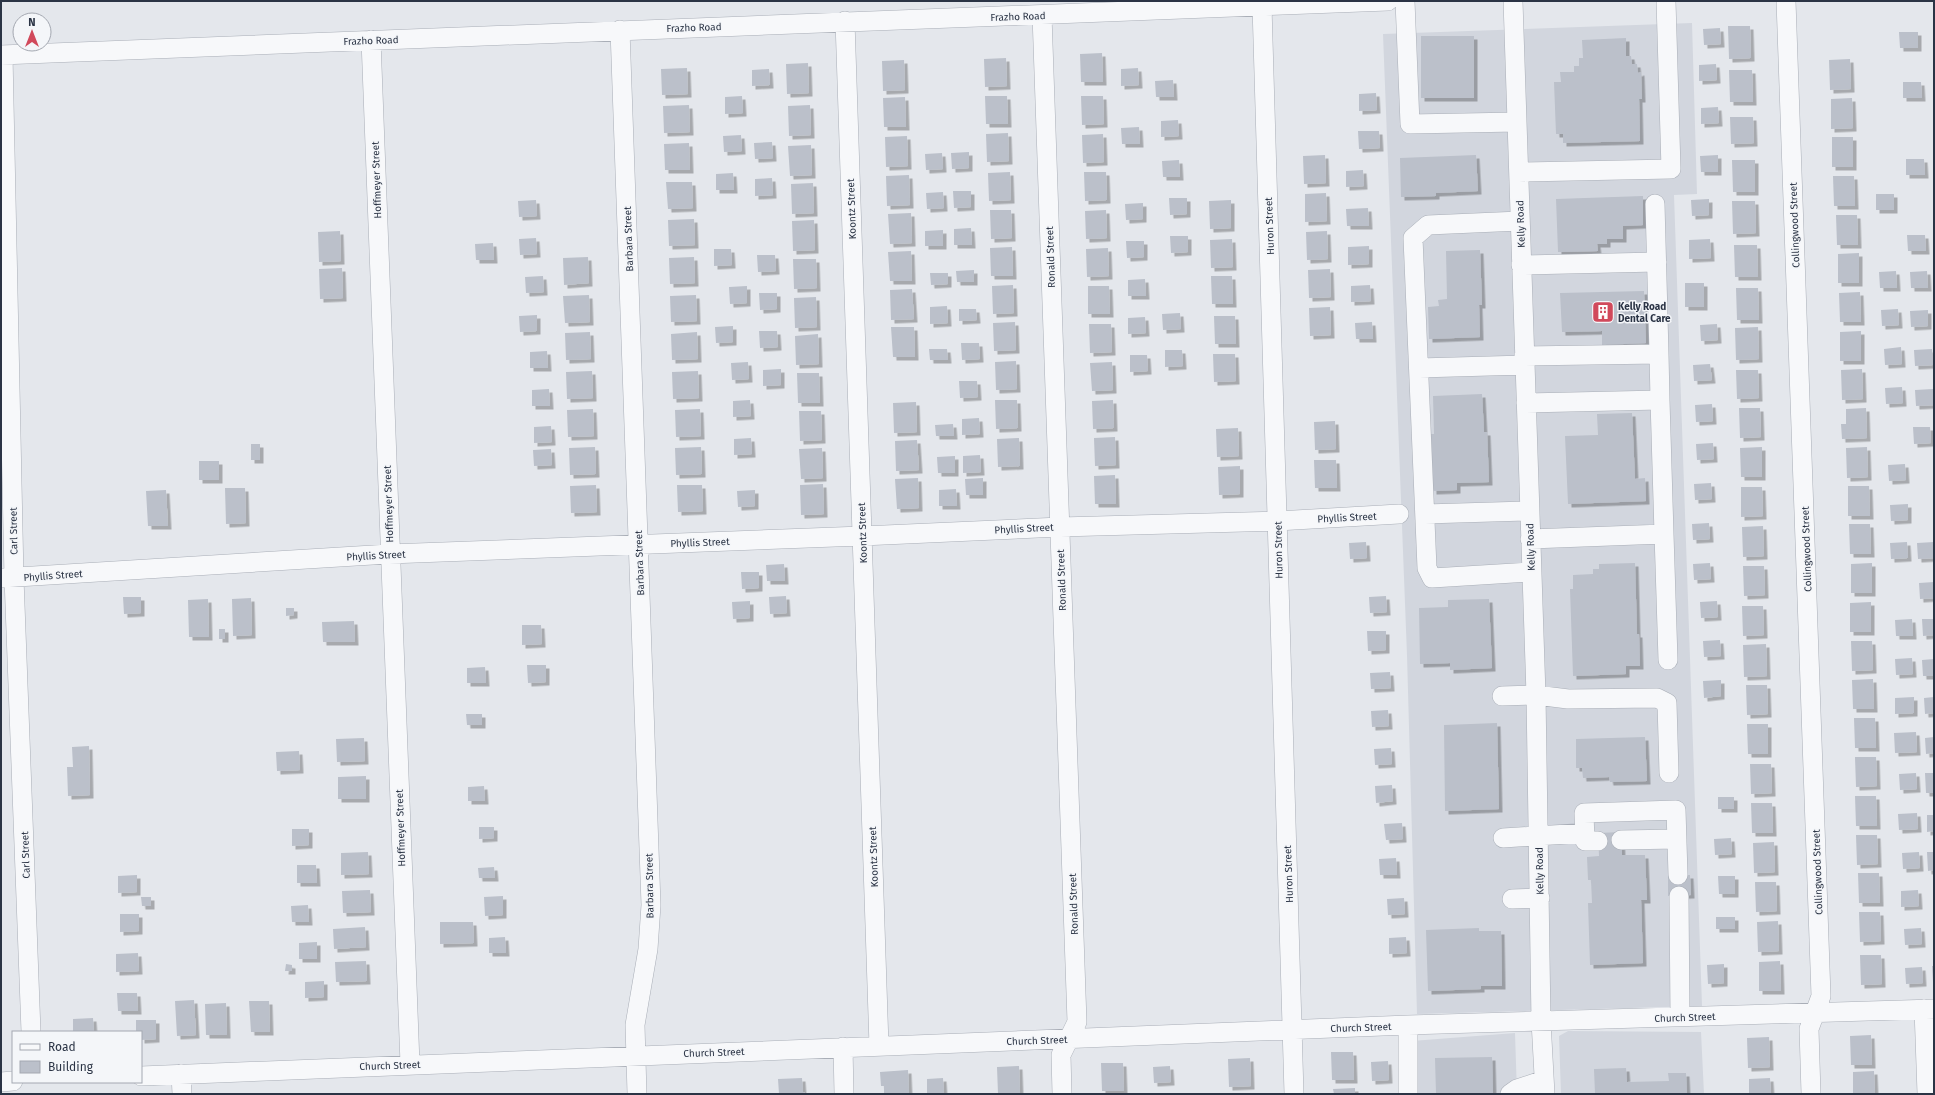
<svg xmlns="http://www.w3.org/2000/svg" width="1935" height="1095" viewBox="0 0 1935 1095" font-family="'Fira Sans',sans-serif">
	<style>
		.built { fill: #d2d6de }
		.building { fill: #bbc0ca; filter: url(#shadow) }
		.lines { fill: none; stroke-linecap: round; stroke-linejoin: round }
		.minor-casing { stroke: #a9aeb7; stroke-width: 20 }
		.minor { stroke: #f7f8fa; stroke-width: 19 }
		.labels { text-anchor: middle; stroke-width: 3; stroke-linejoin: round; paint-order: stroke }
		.street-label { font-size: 10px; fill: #2b3445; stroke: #f4f6f9 }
		.poi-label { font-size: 10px; font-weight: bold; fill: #2b3445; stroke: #f4f6f9; text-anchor: start }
	</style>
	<defs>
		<filter id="shadow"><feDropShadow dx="3.5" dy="3.5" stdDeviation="0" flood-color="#0004"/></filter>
	</defs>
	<rect width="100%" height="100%" fill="#e4e7ec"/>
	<path class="built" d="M1692,23L1697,194L1674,195L1702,1006L1417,1014L1407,655L1383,34Z
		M1568,1031L1701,1032L1704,1094H1561L1559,1036Z
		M1515,1033L1517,1094H1401L1399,1042Z"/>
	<path class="building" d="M1728,26H1750L1751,58L1729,59Z
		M1720,28L1721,44L1704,45L1703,29Z
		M1899,32H1918V48H1900Z
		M1421,36H1474V98H1421Z
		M1626,38V56H1631L1632,64H1637L1638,73L1641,72L1642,99H1639L1640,141L1563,143V134H1556L1554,82H1561L1560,72H1574V66H1579V58H1583L1582,40Z
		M1102,53L1103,82H1081L1080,54Z
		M1006,58L1007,86L985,87L984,59Z
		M1850,59L1851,89L1830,90L1829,60Z
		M904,60L905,90L883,91L882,61Z
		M808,63L809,93L787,94L786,64Z
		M1716,64L1717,80L1699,81V65Z
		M687,68L688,94L662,95L661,69Z
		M1138,68L1139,85L1121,86V69Z
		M769,69L770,85L752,86V70Z
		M1729,70H1752L1753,102H1730Z
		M1173,80L1174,97H1156L1155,81Z
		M1903,82H1921L1922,98H1903Z
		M1376,93L1377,110L1359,111V94Z
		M742,96L743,113L725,114V97Z
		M985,96H1007L1008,124H986Z
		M1081,96H1103L1104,124L1082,125Z
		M905,97L906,127H884L883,98Z
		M1852,98L1853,128L1831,129V99Z
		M689,105L690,132L664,133L663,106Z
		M810,105L811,135L789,136L788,106Z
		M1718,107L1719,123L1701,124V108Z
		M1730,117H1753L1754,143L1731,144Z
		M1178,120L1179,136L1161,137V121Z
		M1139,127L1140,144H1122L1121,128Z
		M1358,131H1379L1380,148L1359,149Z
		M1008,133L1009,161L987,162L986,134Z
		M1103,134L1104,162L1083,163L1082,135Z
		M741,135L742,151L724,152L723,136Z
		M907,136L908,166L886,167L885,137Z
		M1832,137H1853V167H1832Z
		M772,142L773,158L755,159L754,143Z
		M689,143L690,170H665L664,144Z
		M811,145L812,175L790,176L788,146Z
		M969,152V168L952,169L951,153Z
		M942,153L943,169L926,170L925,154Z
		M1325,155L1326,183L1304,184L1303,156Z
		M1476,155L1478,191L1436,193V196L1401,197L1400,158Z
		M1718,155V172H1701L1700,156Z
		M1906,159H1924L1925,175H1906Z
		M1179,160L1180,177H1163L1162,161Z
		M1732,160H1755V192H1733Z
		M1363,170L1364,186L1346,187V171Z
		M1010,172L1011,200L989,201L988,173Z
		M1084,172H1106L1107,200L1085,201Z
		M733,173L734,190H716V174Z
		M909,175L910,205L887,206L886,176Z
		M1833,176H1854L1855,206H1834Z
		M772,178L773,195L755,196V179Z
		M666,182H692L693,208L668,209Z
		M813,183L814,213L792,214L791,184Z
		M953,191H971V207L954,208Z
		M943,192L944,208L927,209L926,193Z
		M1326,193L1327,221L1305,222V194Z
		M1876,194H1894V210H1876Z
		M1643,196V225L1623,226V239H1607V244H1597L1598,251L1558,252L1556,199Z
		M1169,198H1187V214L1170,215Z
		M1709,199V215L1692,216L1691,200Z
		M536,200L537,216L519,217L518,201Z
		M1231,200V228L1210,229L1209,201Z
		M1732,201H1755L1756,233L1733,234Z
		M1143,203V219L1126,220L1125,204Z
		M1368,208L1369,226H1347L1346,209Z
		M990,210H1011L1012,238L991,239Z
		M1106,210L1107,238L1086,239L1085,211Z
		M911,213L912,243L890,244L888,214Z
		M1836,215H1857L1858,245H1837Z
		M694,219L695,245L669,246L668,220Z
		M814,220L815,250L793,251L792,221Z
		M971,228L972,245H954V229Z
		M943,230V246H925V231Z
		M340,231L341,261L319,262L318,232Z
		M1327,231L1328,259L1307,260L1306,232Z
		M1907,235H1925L1926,251H1908Z
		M1170,236H1188V252L1171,253Z
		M536,238L537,254L520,255L519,239Z
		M1232,239L1233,267L1211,268L1210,240Z
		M1710,239L1711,258L1689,259V240Z
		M1126,241H1144V257L1127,258Z
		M493,243L494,260H476L475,244Z
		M1734,245H1757L1758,277H1735Z
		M1369,246V264L1348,265V247Z
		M1012,247L1013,276H991L990,248Z
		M1108,248L1109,276L1087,277L1086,249Z
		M714,249H731L732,265L714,266Z
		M1480,250L1482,305H1479L1480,337L1429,339L1428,307L1439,306L1438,300L1447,299L1446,251Z
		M911,251L912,281H890L888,252Z
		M1859,253V283H1838V254Z
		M757,255H775L776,271L758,272Z
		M588,257L589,283L564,285L563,258Z
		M694,257L695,283L670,284L669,258Z
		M793,259H816L817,288L794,289Z
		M342,268L343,298L320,299L319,269Z
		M1330,269L1331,297L1309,298L1308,270Z
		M974,270V282H957L956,271Z
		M1896,271L1897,288H1880L1879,272Z
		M1927,271L1928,288H1911L1910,272Z
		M930,273H948V284L931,285Z
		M543,276L544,292L526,293L525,277Z
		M1211,276H1232L1233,304H1212Z
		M1145,279L1146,296H1128V280Z
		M1685,283H1704V307H1685Z
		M1013,285L1014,313L993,314L992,286Z
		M1370,285L1371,301L1351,302V286Z
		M747,286V303L730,304L729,287Z
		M1088,286H1109L1110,314H1088Z
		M1736,288H1758L1759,320H1737Z
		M912,289L914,319L891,320L890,290Z
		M1644,291L1646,343L1602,345V331L1562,332L1560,293Z
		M1860,292L1861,322H1840L1839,293Z
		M759,293H777V309L760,310Z
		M589,295L590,322L565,323L563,296Z
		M696,295L697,321L671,322L670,296Z
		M816,297L817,327L795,328L794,298Z
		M947,306L948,323L930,324V307Z
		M1330,307L1331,335L1310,336L1309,308Z
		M959,309H976L977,320L959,321Z
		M1898,309L1899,325L1882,326L1881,310Z
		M1928,310V326L1911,327L1910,311Z
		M1180,313L1181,329L1163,330L1162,314Z
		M537,315V331L520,332L519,316Z
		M1214,316H1235L1236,344H1215Z
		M1145,317L1146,333L1128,334V318Z
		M1015,322L1016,350L994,351L993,323Z
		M1372,322L1373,339H1356L1355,323Z
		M1089,324H1111L1112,352L1090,353Z
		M1717,324L1718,340L1701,341L1700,325Z
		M733,326V342L716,343L715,327Z
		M891,327H914L915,357H893Z
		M1758,327L1759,359L1736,360L1735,328Z
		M759,331H777L778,347L760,348Z
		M1861,331V361H1840V332Z
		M590,332L591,359L566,360L565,333Z
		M697,332L698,359L672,360L671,334Z
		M818,334L819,364L796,365L795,336Z
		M961,343H979L980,359L962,360Z
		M1901,347L1902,364L1885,365L1884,349Z
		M929,349H947L948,360H930Z
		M1932,349L1933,365L1915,366L1914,350Z
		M1165,350H1182L1183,366L1165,367Z
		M547,351L548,368H530V352Z
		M1213,354H1235L1236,381L1214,382Z
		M1130,355H1147L1148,371L1130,372Z
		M1016,361L1017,389L996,390L995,362Z
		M748,362L749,379L732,380L731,363Z
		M1112,362L1113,390L1092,391L1090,363Z
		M1710,364L1712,380L1694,381L1693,365Z
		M781,369V385L763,386V370Z
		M1862,369L1863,399L1842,400L1841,370Z
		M1736,370H1758L1759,398L1737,399Z
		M592,371L593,398L567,399L566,372Z
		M698,371L699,398L673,399L672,372Z
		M797,373H819L820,403H798Z
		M959,381H977L978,397L960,398Z
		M1902,387L1903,403L1886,404L1885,388Z
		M549,389L550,406H532V390Z
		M1933,389L1934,405L1916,406L1915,390Z
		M1482,394L1484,432H1487L1489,482L1457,483V490L1433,491L1431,434H1434L1433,396Z
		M750,400L751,416L733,417V401Z
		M995,400H1017L1018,428L996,429Z
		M1113,400L1114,428L1093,429L1092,401Z
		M916,402L917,432L894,433L893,403Z
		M1712,404L1713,421L1696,422L1695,405Z
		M1739,408H1760L1761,437L1740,438Z
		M1866,408L1867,438L1842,439L1841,424H1846V409Z
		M593,409L594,436L568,437L567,410Z
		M700,409L701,436L676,437L675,410Z
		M799,411H821L822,440L800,441Z
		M1632,413L1635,479L1645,478L1646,501L1568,504L1565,436L1598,435L1597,414Z
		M979,418L980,434L962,435V419Z
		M1335,421L1336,449L1315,450L1314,422Z
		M953,424L954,436H936L935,425Z
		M551,426L552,442L534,443V427Z
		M1913,427H1930L1931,443L1914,444Z
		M1238,428L1239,456L1217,457L1216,429Z
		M1115,437L1116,465L1095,466L1094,438Z
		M751,438L752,454L734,455V439Z
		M1019,438L1020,466L998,467L997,439Z
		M917,440L919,470L896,471L895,441Z
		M1713,443L1714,459L1697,460L1696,444Z
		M251,444H260V460H251Z
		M595,447L596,474L570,475L569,448Z
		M701,447L702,474L676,475L675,448Z
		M1762,447V477H1741L1740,448Z
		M1867,447L1868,477L1847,478L1846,448Z
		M822,448L823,478L801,479L799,449Z
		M551,449L552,465L534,466L533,450Z
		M980,455L981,472L963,473V456Z
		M955,456V473H938L937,457Z
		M1314,460H1336L1337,488H1315Z
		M199,461H219V480H199Z
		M1905,464L1906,480L1889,481L1888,465Z
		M1240,466V494L1219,495L1218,467Z
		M1115,475L1116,504H1095L1094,476Z
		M918,478L919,508L897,509L895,479Z
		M983,478V495H966L965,479Z
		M1711,483L1712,499L1695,500L1694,484Z
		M823,484L824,514L801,515L800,485Z
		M596,485L597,512L571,513L570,486Z
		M677,485H702L703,511L678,512Z
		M1848,486H1869L1870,516H1848Z
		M1741,487H1762L1763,516L1741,517Z
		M225,488H245L246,523L226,524Z
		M956,489L957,506H939V490Z
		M166,490L168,526H148L146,491Z
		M755,490V506L738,507L737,491Z
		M1908,504V520L1891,521L1890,505Z
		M1709,523L1710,539L1693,540L1692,524Z
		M1849,524H1870L1871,554H1850Z
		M1763,526L1764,556L1743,557L1742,527Z
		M1366,542L1367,558L1350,559L1349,543Z
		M1907,542L1908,558L1891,559L1890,543Z
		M1934,542V558L1918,559L1917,543Z
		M1635,563L1637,634H1639L1640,666H1626V674L1573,676L1570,589H1573V575L1593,574V569H1599V564Z
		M1710,563L1711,579L1694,580L1693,564Z
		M1872,563V593H1851V564Z
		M784,564L785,581H767L766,565Z
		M1743,566H1764L1765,595L1744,596Z
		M741,572H759V588L742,589Z
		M1934,582V598L1920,599L1919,583Z
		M786,596L787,613L770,614L769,597Z
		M1386,596L1387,612L1370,613L1369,597Z
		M123,597H141V613L124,614Z
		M251,598L252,635L233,636L232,599Z
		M208,599L209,637H189L188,600Z
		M1489,599L1492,668L1450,670V663L1420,664L1419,608L1448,607V600Z
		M750,601V618L733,619L732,602Z
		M1717,601L1718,617L1701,618L1700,602Z
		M1871,602V632H1850V603Z
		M1742,606H1763L1764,635L1743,636Z
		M286,608H294V615L286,616Z
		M1912,619L1913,636H1896L1895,620Z
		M1922,619H1934V635L1923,636Z
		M354,621L355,642H323L322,622Z
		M522,625H541L542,644L522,645Z
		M219,629H225V639H219Z
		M1367,631H1386V650L1368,651Z
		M1720,640L1721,656L1704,657L1703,641Z
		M1851,641H1872L1873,670L1852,671Z
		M1766,644L1767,676L1744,677L1743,645Z
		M1912,658L1913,674L1896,675L1895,659Z
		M1934,659V676H1923L1922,660Z
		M527,665H546V682L528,683Z
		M485,667L486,683H467V668Z
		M1390,672L1391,688L1371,689L1370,673Z
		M1873,679L1874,709H1853L1852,680Z
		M1721,680V696L1704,698L1703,681Z
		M1746,685H1767L1768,714L1747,715Z
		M1914,697V713L1895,714V698Z
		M1934,697V713L1925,714L1924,698Z
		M1388,710L1389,726L1372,727L1371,711Z
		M466,714H482V725H467Z
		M1854,718H1875L1876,748H1855Z
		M1497,723L1499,809L1445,811L1444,725Z
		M1747,724H1768V754H1748Z
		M1916,732L1917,752L1895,753L1894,733Z
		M1645,737L1647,781L1610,782L1609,777L1583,778L1582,768H1576V739Z
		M1934,737V753L1926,754L1925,738Z
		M364,738L365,761L337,762L336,739Z
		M89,746L90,795L68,796L67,767H73L72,747Z
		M1391,748L1392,764L1375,765L1374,749Z
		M299,751L300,770L277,771L276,752Z
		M1855,757H1876L1877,786L1856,787Z
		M1750,764H1771L1772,793L1751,794Z
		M1916,773L1917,789L1900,790L1899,774Z
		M1925,773H1934V793H1926Z
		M366,776V799H338V777Z
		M1392,785L1393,801L1376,803L1375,786Z
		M484,786L485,801H468V787Z
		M1855,796H1876L1877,826H1856Z
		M1718,797H1734V809H1718Z
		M1751,803H1772L1773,833H1752Z
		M1917,813L1918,829L1899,830L1898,814Z
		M1927,815H1934V831L1927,832Z
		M1402,823L1403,839L1386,840L1384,824Z
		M479,827H494V838L479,839Z
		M292,829H309V845L292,846Z
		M1621,832L1622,855H1645L1647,900H1641L1643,963L1590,965L1588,903H1592L1591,880H1588L1587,857L1599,856L1598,833Z
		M1856,835H1877L1878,864L1857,865Z
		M1731,838L1732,854L1715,855L1714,839Z
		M1774,842L1775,872L1754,873L1753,843Z
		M368,852L369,874L341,875V853Z
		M1919,852L1920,868L1903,869L1902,853Z
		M1927,852H1934V870L1928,871Z
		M1396,858L1397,875H1380L1379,859Z
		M297,865H316L317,883H297Z
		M494,867L495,878H479L478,868Z
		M1858,873H1879L1880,903H1859Z
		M137,875V892L118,893V876Z
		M1668,875H1690L1691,895L1668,896Z
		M1718,876H1735V894H1719Z
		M1755,882H1776L1777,911L1756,912Z
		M370,890L371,912L343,913L342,891Z
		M1918,890L1919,906L1901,907V891Z
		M503,896V915L485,916L484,897Z
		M141,897H151V906H142Z
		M1404,898L1405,914L1388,915L1387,899Z
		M308,905L309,922H292L291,906Z
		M1859,912H1880L1881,941L1860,942Z
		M120,914H139V931L120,932Z
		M1716,917H1735V929H1716Z
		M1778,921L1779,951L1758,952L1757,922Z
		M440,922H473L474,943L440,944Z
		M365,927L366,947L334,949L333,929Z
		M1479,928V931H1501L1502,986H1481V989L1428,991L1426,930Z
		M1921,928L1922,944L1905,945L1904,929Z
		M505,937L506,953H489V938Z
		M1406,937L1407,953L1389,954V938Z
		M317,942V959H299V943Z
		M138,953L139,971L116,972V954Z
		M1860,955H1881L1882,984L1861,985Z
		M366,961L367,981L336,982L335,962Z
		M1780,961L1781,991H1759V962Z
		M286,964L292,965V971H285Z
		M1724,964V983L1708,984L1707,965Z
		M1932,966H1934V982H1933Z
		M1922,967L1923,983L1906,984L1905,968Z
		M324,981V997L305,998V982Z
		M117,993H137L138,1011H118Z
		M194,1000L196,1035L177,1036L175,1001Z
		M249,1001H269L270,1032H251Z
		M226,1003L227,1035H206L205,1004Z
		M93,1018L94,1032H73V1019Z
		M136,1020H156V1039L141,1040V1032H136Z
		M1871,1035L1872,1065H1851L1850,1036Z
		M1769,1037L1770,1067L1748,1068L1747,1038Z
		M1331,1052H1353L1354,1080H1332Z
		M1492,1057L1493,1094H1436L1435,1058Z
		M1250,1058L1251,1086L1229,1087L1228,1059Z
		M1388,1061L1389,1080L1372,1081L1371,1062Z
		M1101,1063H1123L1124,1091H1102Z
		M1019,1066L1020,1094H998L997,1067Z
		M1170,1066L1171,1082L1154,1083L1153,1067Z
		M1626,1068L1627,1082L1669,1081L1668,1073H1686L1687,1094H1595L1594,1069Z
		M908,1070L909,1094H884V1086H881L880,1072Z
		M1874,1071L1875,1094H1853V1072Z
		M802,1078L803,1092H804L805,1094H779L778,1079Z
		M943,1078L944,1094H927V1079Z
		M1770,1078L1771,1094H1749V1079Z
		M1355,1088V1094H1334L1333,1089Z"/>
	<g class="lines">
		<g class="minor-casing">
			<path id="minor" d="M1405,1L1410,124L1517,122
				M1513,1L1536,695L1541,1021L1545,1094
				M1786,1L1821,996L1809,1029L1811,1094
				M1262,6L1294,1094
				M1042,15L1077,1022L1061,1055L1062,1094
				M845,21L879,1046
				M620,30L651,905L648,949L635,1025L637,1094
				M371,40L410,1064
				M1,55C463,36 925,18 1388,1
				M3,55L14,578L31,1032
				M1519,172L1671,169L1666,1
				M1520,221L1428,225L1413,238L1427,568L1432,578L1531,572
				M1521,265L1657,262
				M1659,354L1660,400
				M1524,356L1659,354L1655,204
				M1419,368L1525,365
				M1526,403L1660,400L1664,534L1530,539
				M1425,514L1529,511
				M1664,534L1668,660
				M1,578L389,554L862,536L1060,527L1277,521L1399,514
				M1502,696L1536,695L1568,699L1657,698L1667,703L1669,773
				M1503,838L1584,833
				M1621,840L1677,839
				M1598,841H1585L1584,813L1676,810L1678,875
				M1679,896L1680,1017
				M1512,899L1540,898
				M1924,1009L1927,1094
				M1408,1025V1094
				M843,1047L844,1094
				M181,1074L182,1094
				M141,1076L1408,1025L1934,1009
				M1,1082L13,1081
				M1510,1094L1517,1089L1544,1080"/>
		</g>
		<use href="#minor" class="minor"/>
	</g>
	<defs>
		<g id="building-square" transform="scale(1.15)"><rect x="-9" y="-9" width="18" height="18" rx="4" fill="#d1495b" stroke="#f4f6f9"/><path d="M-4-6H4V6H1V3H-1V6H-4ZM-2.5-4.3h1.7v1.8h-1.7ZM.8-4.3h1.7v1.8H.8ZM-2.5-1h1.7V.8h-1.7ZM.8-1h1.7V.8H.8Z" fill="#fff"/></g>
	</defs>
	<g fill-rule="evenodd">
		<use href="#building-square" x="1603" y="312"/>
	</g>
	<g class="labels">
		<g class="street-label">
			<text transform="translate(1018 16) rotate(-2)" y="4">Frazho Road</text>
			<text transform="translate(694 27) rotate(-2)" y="4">Frazho Road</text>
			<text transform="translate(371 40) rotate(-2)" y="4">Frazho Road</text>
			<text transform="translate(376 180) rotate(-92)" y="4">Hoffmeyer Street</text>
			<text transform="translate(851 209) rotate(-92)" y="4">Koontz Street</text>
			<text transform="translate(1520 224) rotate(-92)" y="4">Kelly Road</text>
			<text transform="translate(1794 225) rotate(-92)" y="4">Collingwood Street</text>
			<text transform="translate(1269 226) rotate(-92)" y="4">Huron Street</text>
			<text transform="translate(628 239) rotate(-92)" y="4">Barbara Street</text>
			<text transform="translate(1050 257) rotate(-92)" y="4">Ronald Street</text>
			<text transform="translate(388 504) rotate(-92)" y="4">Hoffmeyer Street</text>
			<text transform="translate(1347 517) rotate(-3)" y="4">Phyllis Street</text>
			<text transform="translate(1024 528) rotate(-3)" y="4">Phyllis Street</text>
			<text transform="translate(13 531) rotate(-91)" y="4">Carl Street</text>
			<text transform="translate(862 533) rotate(-92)" y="4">Koontz Street</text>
			<text transform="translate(700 542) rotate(-2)" y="4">Phyllis Street</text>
			<text transform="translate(1530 547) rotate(-92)" y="4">Kelly Road</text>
			<text transform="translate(1806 549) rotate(-92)" y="4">Collingwood Street</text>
			<text transform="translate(1278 550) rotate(-91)" y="4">Huron Street</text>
			<text transform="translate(376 555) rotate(-3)" y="4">Phyllis Street</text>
			<text transform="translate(639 563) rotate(-92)" y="4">Barbara Street</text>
			<text transform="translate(53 575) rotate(-4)" y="4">Phyllis Street</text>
			<text transform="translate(1061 580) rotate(-92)" y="4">Ronald Street</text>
			<text transform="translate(400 828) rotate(-92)" y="4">Hoffmeyer Street</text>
			<text transform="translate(25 855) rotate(-92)" y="4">Carl Street</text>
			<text transform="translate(873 857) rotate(-92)" y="4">Koontz Street</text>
			<text transform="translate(1539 871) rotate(-91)" y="4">Kelly Road</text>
			<text transform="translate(1817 872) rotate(-92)" y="4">Collingwood Street</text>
			<text transform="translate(1288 874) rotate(-92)" y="4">Huron Street</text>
			<text transform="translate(649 886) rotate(-91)" y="4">Barbara Street</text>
			<text transform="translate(1073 904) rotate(-92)" y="4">Ronald Street</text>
			<text transform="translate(1685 1017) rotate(-2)" y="4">Church Street</text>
			<text transform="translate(1361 1027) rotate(-2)" y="4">Church Street</text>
			<text transform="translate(1037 1040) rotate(-2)" y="4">Church Street</text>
			<text transform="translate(714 1052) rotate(-2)" y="4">Church Street</text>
			<text transform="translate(390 1065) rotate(-2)" y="4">Church Street</text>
		</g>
		<g class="poi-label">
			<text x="1618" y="310">Kelly Road<tspan x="1618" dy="12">Dental Care</tspan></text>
		</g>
	</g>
	<rect width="1935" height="1095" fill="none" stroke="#2b3445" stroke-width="4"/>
	<rect x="12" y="1031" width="130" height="52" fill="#f4f6f9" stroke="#a4a8b1"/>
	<rect x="20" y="1044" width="20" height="6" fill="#f7f8fa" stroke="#a4a8b1"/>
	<text x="48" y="1051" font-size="12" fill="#2b3445">Road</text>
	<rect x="20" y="1061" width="20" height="12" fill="#bbc0ca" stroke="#a4a8b1"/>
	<text x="48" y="1071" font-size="12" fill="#2b3445">Building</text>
	<g transform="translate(32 32)"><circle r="19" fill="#f4f6f9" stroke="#a4a8b1"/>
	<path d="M0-3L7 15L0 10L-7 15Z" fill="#d1495b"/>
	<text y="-6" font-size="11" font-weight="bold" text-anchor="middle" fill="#2b3445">N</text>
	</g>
</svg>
